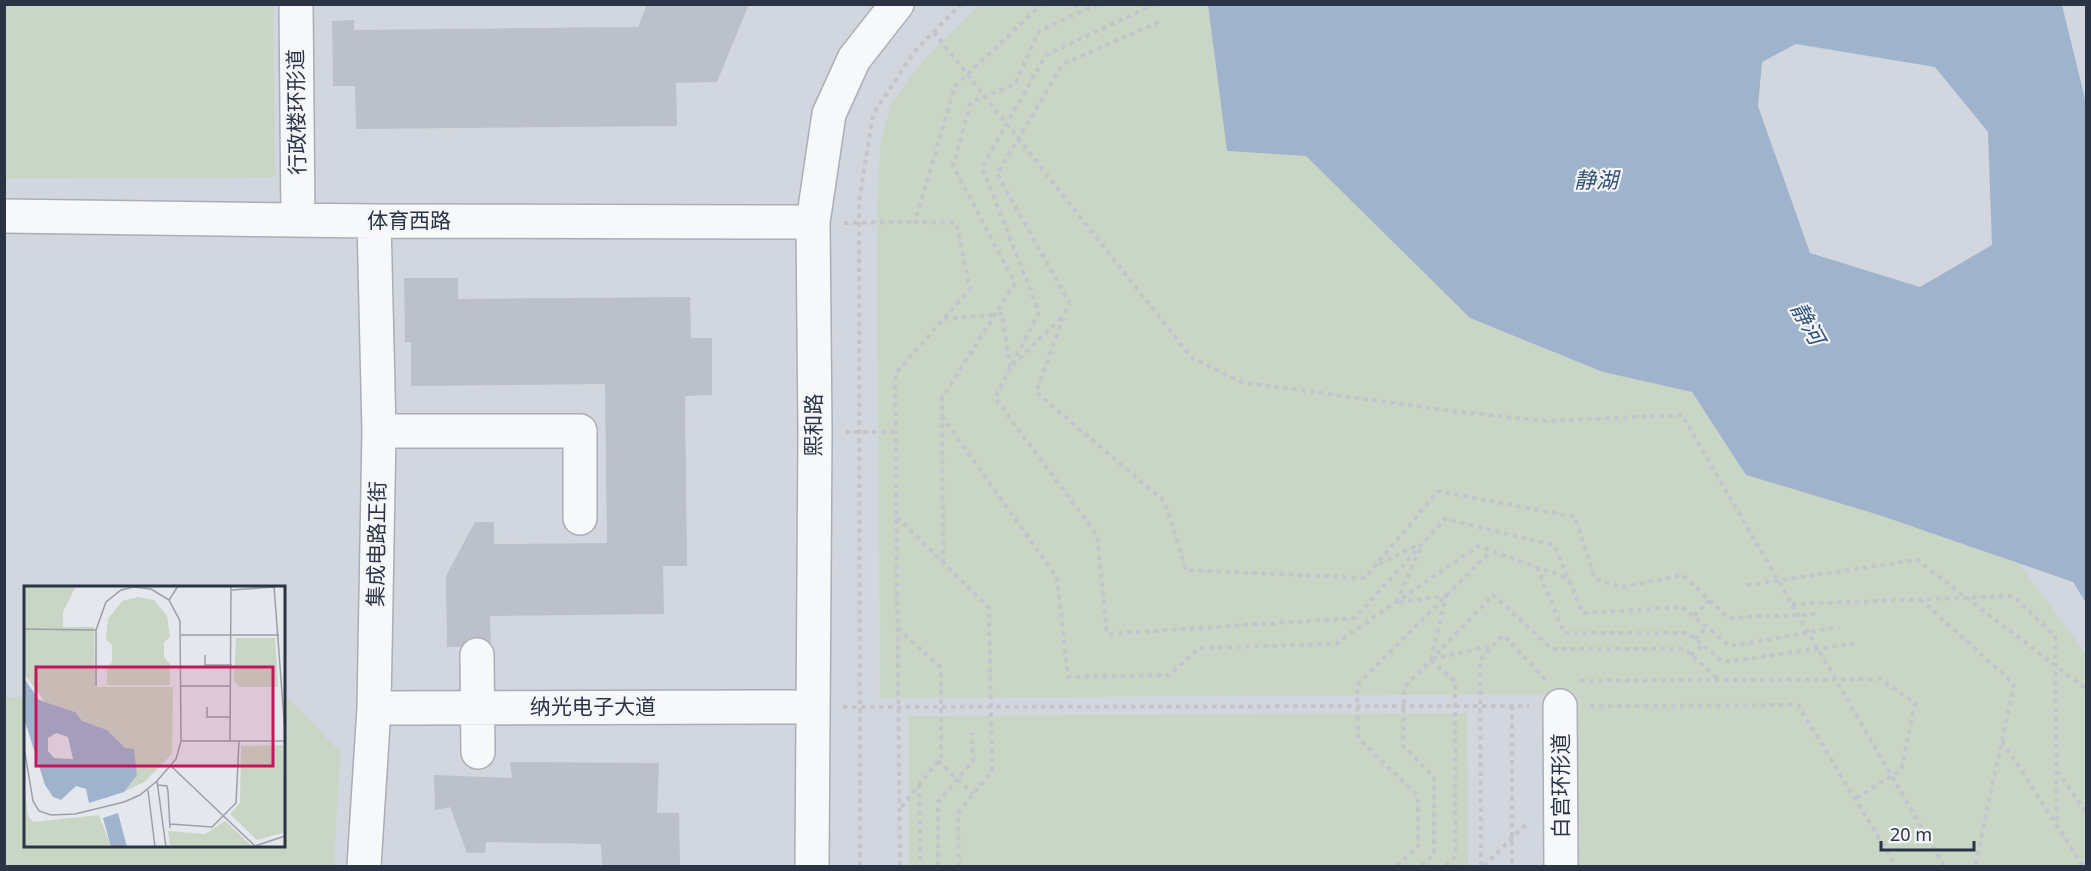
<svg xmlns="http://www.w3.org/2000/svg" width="2091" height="871" viewBox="0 0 2091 871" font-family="'Noto Sans','Noto Sans SC',sans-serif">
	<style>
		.built { fill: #d2d6de; fill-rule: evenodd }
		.green { fill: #c9d6c5 }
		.water { fill: #9fb4cc; fill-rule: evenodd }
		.building { fill: #bbc0ca }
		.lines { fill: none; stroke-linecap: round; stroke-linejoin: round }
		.street-casing { stroke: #a9aeb7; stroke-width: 36 }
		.path { stroke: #c2c5cb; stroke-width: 4; stroke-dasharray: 4.5 4.5; stroke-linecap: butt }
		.street { stroke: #f7f8fa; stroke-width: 33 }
		.labels { text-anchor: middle; stroke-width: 4.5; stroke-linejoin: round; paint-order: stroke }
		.street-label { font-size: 21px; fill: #2b3445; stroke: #f4f6f9 }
		.water-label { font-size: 22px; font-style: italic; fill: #34527a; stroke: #f4f6f9 }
		.inset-road { fill: none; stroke: #9a9fa9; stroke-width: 1.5 }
		.view { fill: #c2185b; fill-opacity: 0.15; stroke: #c2185b; stroke-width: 3 }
		.inset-edge { fill: none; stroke: #2b3445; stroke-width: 3 }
	</style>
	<rect width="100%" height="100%" fill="#e4e7ec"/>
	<path class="built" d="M5,5H2086V866H5ZM26,588H284V846H26Z"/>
	<path class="green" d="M4,5H273L275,177L5,179Z
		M980,5H1208L1227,151L1306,155L1470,318L1603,372L1692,392L1746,475L1879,515L2018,562L2086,654V866H1579L1576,694L880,698L877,221L880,145L890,106L924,59Z
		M5,697H25L26,846H284V698H288L340,752L334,866H5Z
		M1467,713L1468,866H909V716Z"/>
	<path class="water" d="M1208,5H2062L2086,103V603L2073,582L1879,515L1746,475L1692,392L1603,372L1470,318L1306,156L1227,151ZM1796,44L1935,67L1988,132L1992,245L1920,287L1810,253L1758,106L1762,62Z"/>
	<path class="building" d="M647,4H749L717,82L676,83L677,126L356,129L355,86H333L332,21L354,20V30L638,27Z
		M404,278H458V299L690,297L691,338H712V395L685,396L687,566H663L664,614L490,616L491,647H447L446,576L475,522H494V544L607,543L605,384L411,386V342H405Z
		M510,762L659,763L657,813H679L680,866H602L601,844L486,842L485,853H467L450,807L435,810L434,775L512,778Z"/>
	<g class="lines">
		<g class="street-casing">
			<path id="street" d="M296,4L298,220
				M4,216L374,221L813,222
				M379,431H580V518
				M477,655L478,752
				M1560,706L1561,866
				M374,708L813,707
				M364,866L374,708L379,431L374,221
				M812,866L815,432L813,222L829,114L854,59L897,4"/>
		</g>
		<path class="path" d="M1075,4L1082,12
			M1155,4L1046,55L982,167L1039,312L995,398L1097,535L1107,634L1355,618L1445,519L1554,545L1583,613L1682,607L1730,646L1839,627
			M1159,22L1063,64L997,174L1069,302L1036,392L1165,502L1186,570L1365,578L1438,491L1575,517L1595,579L1621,587L1683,575L1728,618L1818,614
			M934,32L1191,357L1241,382L1452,411L1544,421L1682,415L1944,866
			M844,223L915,222
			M944,319L1002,314L1010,367
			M1013,365L1063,316
			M942,416L1057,578L1068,677L1169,675L1199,648L1335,644L1478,546L1567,578
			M845,432H896
			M897,517L989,608L992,771L958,813L959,866
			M943,563L942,398L1015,283L953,166L971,102L1015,84L1039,31L1098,4
			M1379,564L1420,544
			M1537,567L1564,633H1688L1723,662L1858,643
			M1747,585L1917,560L2086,689
			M1920,599L2014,684L1975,866
			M1396,602L1422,546
			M1399,602L1446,596L1431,659
			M1792,604L2013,596L2055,636L2057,826
			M1694,616L1709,600
			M898,628L941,668V757L900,809
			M1695,639L1707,627
			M1691,655L1702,645
			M1432,659L1492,646
			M1431,660L1455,681V857L1446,866
			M1580,681L1880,679L1915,703L1901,770L1855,799
			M1512,706V866
			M1590,706L1798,705L1896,866
			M843,707L1529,706
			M2002,741L2083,866
			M938,761L973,794
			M2057,771L2086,812
			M919,784L921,866
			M860,866L859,202L873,114L914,52L961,4
			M900,866L895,374L970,289L956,223L915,222L955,86L1042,4
			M938,866V802L973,761L972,733
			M1397,866L1418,846V796L1358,738L1357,685L1491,551
			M1422,866L1434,854V777L1403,746L1404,688L1493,595L1552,649H1685L1719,680
			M1481,866L1480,660L1503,635L1546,680
			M1484,866L1528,822"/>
		<use href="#street" class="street"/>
	</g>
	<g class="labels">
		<g class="street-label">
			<text transform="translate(297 112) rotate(-91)" y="7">行政楼环形道</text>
			<text x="409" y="228">体育西路</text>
			<text transform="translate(814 425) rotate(-90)" y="7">熙和路</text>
			<text transform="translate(377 544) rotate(-89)" y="7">集成电路正街</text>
			<text x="593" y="714">纳光电子大道</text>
			<text transform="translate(1561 786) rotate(-90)" y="7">白宫环形道</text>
		</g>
		<g class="water-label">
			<text x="1596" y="188">静湖</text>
			<text transform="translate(1808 323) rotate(61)" y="8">静河</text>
		</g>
	</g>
	<g transform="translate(24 586)">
		<rect width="261" height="261" fill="#e4e7ec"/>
		<path d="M0,0H52L39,26V41H70L71,101H149L148,168L120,196L100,206L113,189L101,162L83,144L57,135L51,126L21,116L0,88ZM114,11L130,14L143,30L146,51L140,56V71L146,78V99H83V82L88,76V59L82,53L84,33L98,15ZM212,52H251L254,101H216L210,95ZM259,159L261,246L233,254L206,228L216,217L217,160ZM0,199L4,230L9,236L75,229L87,261H0ZM201,235L229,261H146L144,245L181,248Z" fill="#c9d6c5"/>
		<path d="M0,92L15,114L51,126L58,135L83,144L101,162L110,163L113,189L100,206L65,217L62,203L52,200L37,214L29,211L21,199L0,132ZM32,147L44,151L49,173L30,172L24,165V152ZM94,227L103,261H87L79,232Z" fill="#9fb4cc" fill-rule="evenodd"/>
		<path class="inset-road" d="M250,0L261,147M208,4L250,1M0,43L72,44M157,49H255M181,69V79H208M72,100V44L82,16L97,4L109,1L127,3L145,14M157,100H206M183,121V131H206M157,155H261M206,155L207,0M0,161L9,215L15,225L27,229L51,228L100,216L116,209L133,195L152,173L157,155L156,35L145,14L154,0M147,180L231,260M133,195L142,261M134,199L143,200L144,205L146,242M124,204L131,261M146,238L188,241L212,217L215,155M231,260L261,250"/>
		<path class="view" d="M12,81H249V180H12Z"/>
		<rect width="261" height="261" class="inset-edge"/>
	</g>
	<rect width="2091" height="871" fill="none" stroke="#2b3445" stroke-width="12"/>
	<path d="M1881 841v9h93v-9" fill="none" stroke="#2b3445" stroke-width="3"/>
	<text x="1890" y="841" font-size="18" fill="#2b3445" stroke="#f4f6f9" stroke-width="4.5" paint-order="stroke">20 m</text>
</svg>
